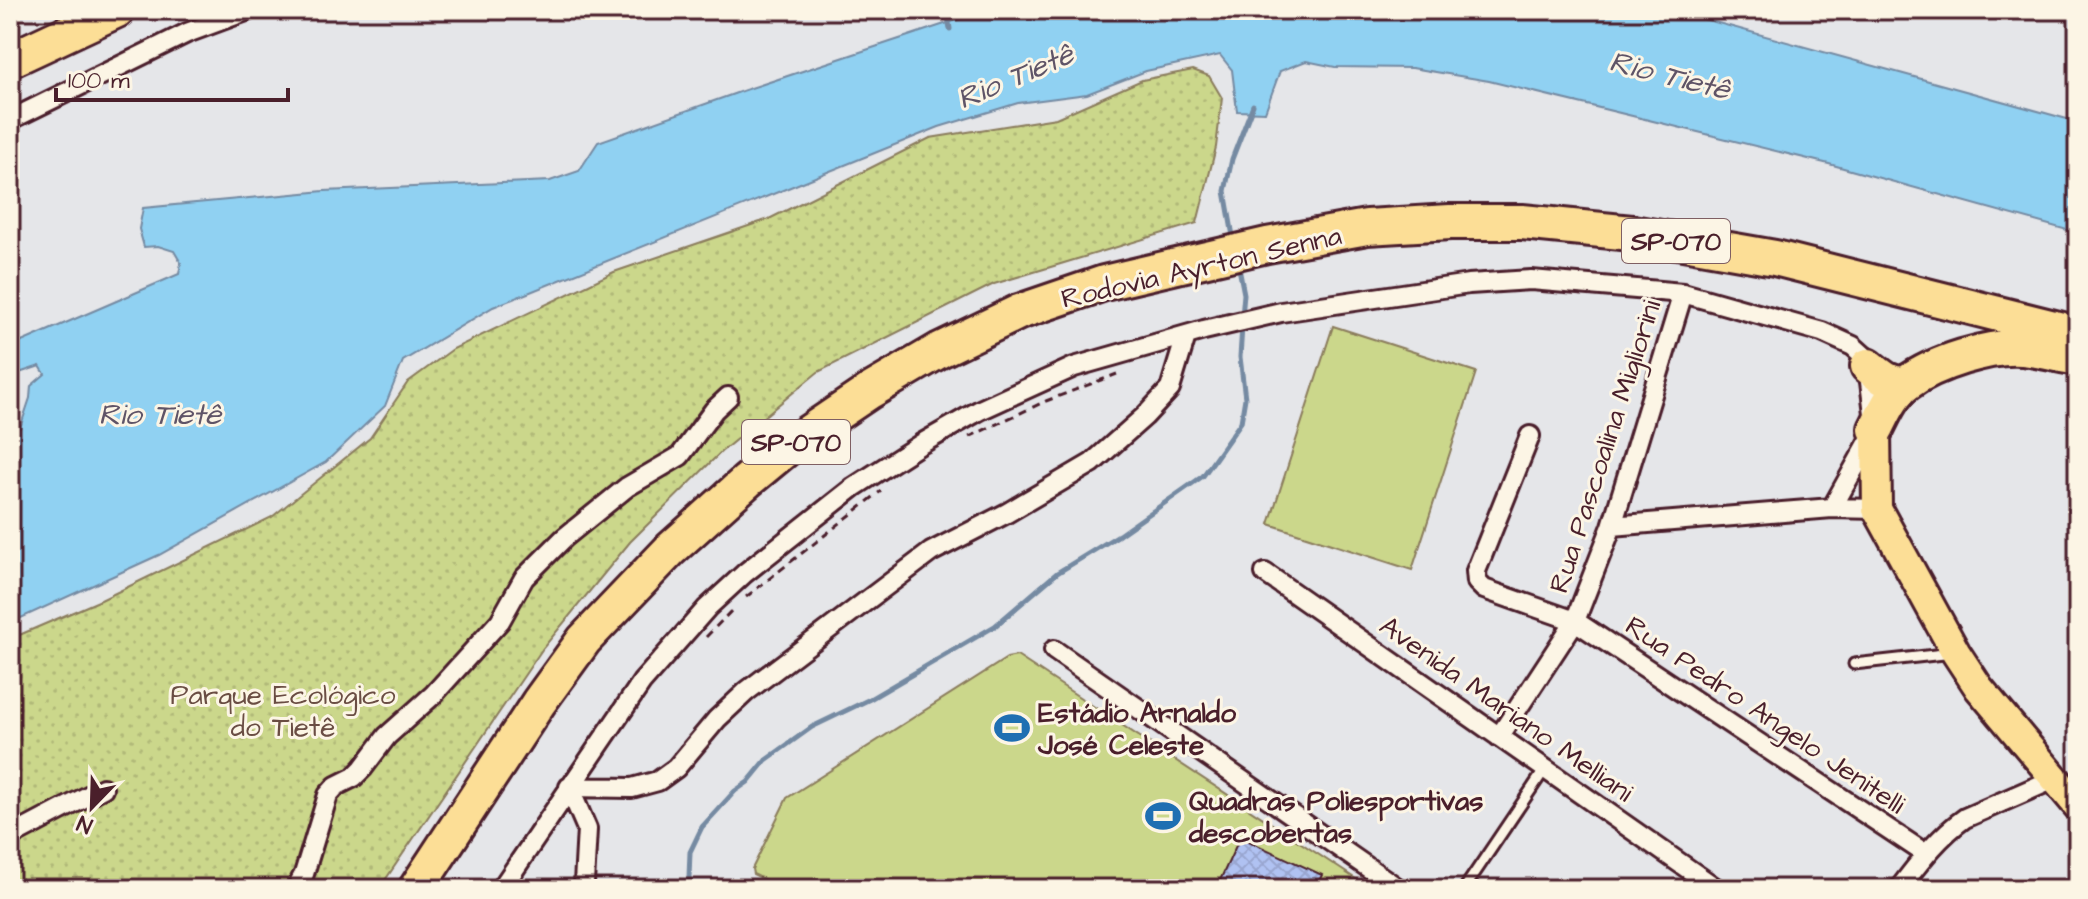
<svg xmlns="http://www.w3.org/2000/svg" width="2088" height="899" viewBox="0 0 2088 899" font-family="'Architects Daughter',sans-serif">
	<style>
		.grass { fill: #cbd78b; stroke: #8a7b5b; stroke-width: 2 }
		.park { fill: url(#park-dots); stroke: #8a7b5b; stroke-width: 2 }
		.water { fill: #90d1f2; stroke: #748aa2; stroke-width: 2 }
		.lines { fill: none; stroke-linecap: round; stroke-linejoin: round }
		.stream { stroke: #748aa2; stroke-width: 5 }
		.building { fill: url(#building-cross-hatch); stroke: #4a1f2b; stroke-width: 2 }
		.lane-casing { stroke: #4a1f2b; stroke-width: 15 }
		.street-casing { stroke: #4a1f2b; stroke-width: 24 }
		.primary-casing { stroke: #4a1f2b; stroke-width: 34 }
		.highway-casing { stroke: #4a1f2b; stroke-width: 40 }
		.path { stroke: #4a1f2b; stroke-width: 3; stroke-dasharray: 8 6; stroke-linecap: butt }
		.lane { stroke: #fcf5e5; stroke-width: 9 }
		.street { stroke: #fcf5e5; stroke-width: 18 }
		.primary { stroke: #fcde96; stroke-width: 28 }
		.highway { stroke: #fcde96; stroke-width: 34 }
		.labels { text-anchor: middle; stroke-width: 6; stroke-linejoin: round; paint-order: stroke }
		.shield { fill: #fcf5e5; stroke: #7f5f63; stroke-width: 2 }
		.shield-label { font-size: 26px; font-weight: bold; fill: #4a1f2b }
		.street-label { font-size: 28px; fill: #4a1f2b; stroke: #fcf5e5 }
		.park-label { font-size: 28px; fill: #6a4d43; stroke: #fcf5e5 }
		.poi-label { font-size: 28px; font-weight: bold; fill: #4a1f2b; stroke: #fcf5e5; text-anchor: start }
		.water-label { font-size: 30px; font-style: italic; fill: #5f5467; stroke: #fcf5e5 }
	</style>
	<defs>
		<pattern id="park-dots" width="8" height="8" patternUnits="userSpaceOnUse" patternTransform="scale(2)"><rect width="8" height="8" fill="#cbd78b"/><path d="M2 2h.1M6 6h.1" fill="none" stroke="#b0b878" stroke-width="1.8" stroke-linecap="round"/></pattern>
		<pattern id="building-cross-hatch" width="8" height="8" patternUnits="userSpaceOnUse" patternTransform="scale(2)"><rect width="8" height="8" fill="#b0c2f2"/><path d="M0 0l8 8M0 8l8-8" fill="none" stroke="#99a6d0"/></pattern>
	</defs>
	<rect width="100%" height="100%" fill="#e5e6e9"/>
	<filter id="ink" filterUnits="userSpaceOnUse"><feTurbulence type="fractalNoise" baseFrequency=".0125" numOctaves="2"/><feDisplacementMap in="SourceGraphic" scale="16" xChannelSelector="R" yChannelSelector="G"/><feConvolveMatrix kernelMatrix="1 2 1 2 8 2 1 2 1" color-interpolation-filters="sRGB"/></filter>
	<g filter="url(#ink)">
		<path class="grass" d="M1333,326L1476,372L1412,570L1269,524Z
			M1017,656L1371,889H784L753,874L752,869L787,798L1007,658Z"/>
		<path class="park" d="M1193,70L1209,76L1222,98L1216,147L1197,223L994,284L818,372L721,452L630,542L543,648L379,889H10V639L101,600L272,517L370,438L408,382L453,349L614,272L769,219L930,138L1056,118L1142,80Z"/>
		<path class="water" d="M987,10H1671L2078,122V233L1829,164L1489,81L1412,68L1335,67L1306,61L1280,71L1265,112L1237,111L1232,70L1220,55L1146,71L1087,94L1018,103L939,127L493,307L403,361L385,406L326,462L159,555L10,623V432L20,428L30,398L31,386L45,374L40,366L10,376V347L179,274L181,263L174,251L158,246L144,247L139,229L143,208L324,191L550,181L579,171L598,142L745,90Z"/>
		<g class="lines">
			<path class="stream" d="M947,10L950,29
				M1234,242L1225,191L1232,159L1253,105
				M1238,263L1244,294L1242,317
				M691,889L689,877L690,852L702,827L735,791L748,782L766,760L812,727L870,699L995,626L1057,573L1119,535L1203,476L1241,422L1245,398L1240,357L1242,327"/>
		</g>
		<path class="building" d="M1240,837L1322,875L1315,889H1216Z"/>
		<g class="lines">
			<g class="lane-casing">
				<path id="lane" d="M1854,664L1953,653
					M1464,889L1545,769"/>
			</g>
			<g class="street-casing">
				<path id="street" d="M10,120L187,33L249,10
					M1530,436L1476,571L1477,582L1484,589L1575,621L1926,854
					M1612,526L1832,508L1877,509
					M1265,573L1717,889
					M1054,650L1399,889
					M1499,737L1575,621L1612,526L1683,293
					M10,837L103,788
					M296,889L304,874L328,795L336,786L354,777L363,768L387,736L433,695L500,621L524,578L564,538L627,487L680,456L714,410L728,397
					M501,889L642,682L707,608L745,573L854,487L921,444L980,410L1074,367L1204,330L1281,312L1469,284L1531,280L1683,293L1822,332L1853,346L1863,355L1868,366L1876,429L1832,508
					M582,889L584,883L587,829L569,787L632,788L658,781L676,768L717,719L747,691L931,552L1007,513L1092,463L1145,416L1170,389L1186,336
					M1899,889C1919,863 1938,837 1965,818L2054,779"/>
			</g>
			<g class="primary-casing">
				<path id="primary" d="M1876,429L1877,509L1956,653L1979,688L2078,806"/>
			</g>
			<g class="highway-casing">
				<path id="highway" d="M10,60L117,10
					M1868,366C1881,376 1890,386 1907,383
					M1876,429C1884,413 1892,394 1907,383C1934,363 1990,345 2023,348C2041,350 2060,355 2078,358
					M416,889L539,702L584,640L671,549L747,481L793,443L870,391L940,350L1019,312L1104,283L1267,245L1367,227L1450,222H1522L1632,233L1775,258L2078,334"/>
			</g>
			<path class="path" d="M969,437L1046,401L1117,374
				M746,597L881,491
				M706,637L734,608"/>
			<use href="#lane" class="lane"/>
			<use href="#street" class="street"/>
			<use href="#primary" class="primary"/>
			<use href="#highway" class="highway"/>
		</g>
	</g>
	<defs>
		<g id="stadium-bare" transform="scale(2.76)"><path d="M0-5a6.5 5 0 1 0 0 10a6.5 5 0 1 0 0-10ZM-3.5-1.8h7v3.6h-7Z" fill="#1f6fb2" stroke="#fcf5e5" stroke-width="2.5" paint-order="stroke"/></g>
	</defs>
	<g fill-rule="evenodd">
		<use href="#stadium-bare" x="1012" y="728"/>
		<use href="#stadium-bare" x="1163" y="816"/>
	</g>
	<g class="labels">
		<g class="shield">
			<rect x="1622" y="219" width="108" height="44" rx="6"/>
			<rect x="742" y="420" width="108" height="44" rx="6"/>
		</g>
		<g class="shield-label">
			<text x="1676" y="250">SP-070</text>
			<text x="796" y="451">SP-070</text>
		</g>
		<g class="street-label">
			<text transform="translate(1201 266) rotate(-13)" y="10">Rodovia Ayrton Senna</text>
			<text transform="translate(1604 446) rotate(-72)" y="10">Rua Pascoalina Migliorini</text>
			<text transform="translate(1507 708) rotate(35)" y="10">Avenida Mariano Melliani</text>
			<text transform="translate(1766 714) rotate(34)" y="10">Rua Pedro Angelo Jenitelli</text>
		</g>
		<g class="park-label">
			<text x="283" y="704">Parque Ecológico<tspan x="283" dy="32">do Tietê</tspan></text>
		</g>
		<g class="poi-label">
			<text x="1038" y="722">Estádio Arnaldo<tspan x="1038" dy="32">José Celeste</tspan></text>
			<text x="1189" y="810">Quadras Poliesportivas<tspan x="1189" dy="32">descobertas</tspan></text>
		</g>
		<g class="water-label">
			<text transform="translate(1670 75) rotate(14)" y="10">Rio Tietê</text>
			<text transform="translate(1015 76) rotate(-23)" y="10">Rio Tietê</text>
			<text x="160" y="424">Rio Tietê</text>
		</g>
	</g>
	<rect width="2088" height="899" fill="none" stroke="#fcf5e5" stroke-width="40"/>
	<rect x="20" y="20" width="2048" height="859" fill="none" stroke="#4a1f2b" stroke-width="3" filter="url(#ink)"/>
	<g transform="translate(92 807) rotate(203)" stroke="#fcf5e5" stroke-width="6" paint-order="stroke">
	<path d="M0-6L14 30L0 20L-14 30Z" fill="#4a1f2b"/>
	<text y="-12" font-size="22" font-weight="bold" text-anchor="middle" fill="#4a1f2b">N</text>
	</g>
	<path d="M56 88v12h232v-12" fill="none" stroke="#4a1f2b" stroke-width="4"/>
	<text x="68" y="88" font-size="24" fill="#4a1f2b" stroke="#fcf5e5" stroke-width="6" paint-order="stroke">100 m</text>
</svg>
